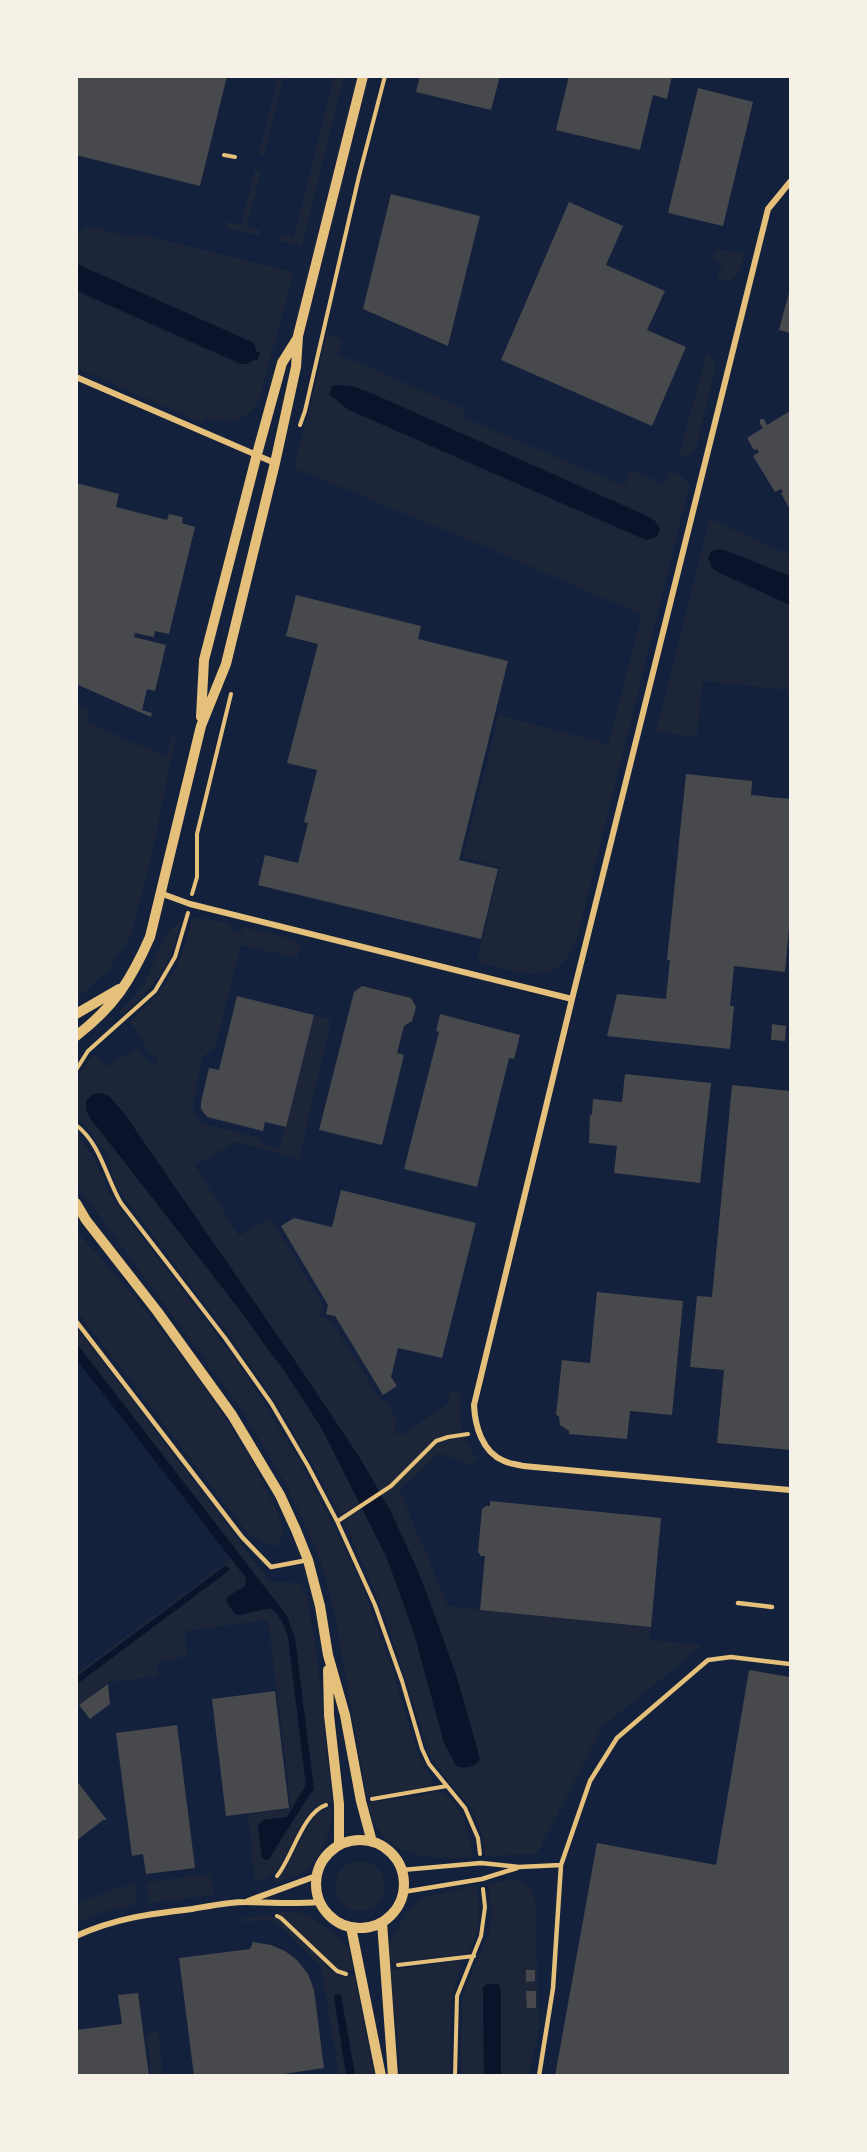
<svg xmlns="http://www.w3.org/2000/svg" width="867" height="2152" viewBox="0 0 867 2152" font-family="Commissioner,sans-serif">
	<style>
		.green { fill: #1d2539; fill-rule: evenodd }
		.water { fill: #0b132b }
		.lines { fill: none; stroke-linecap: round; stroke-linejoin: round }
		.stream { stroke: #0b132b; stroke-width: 6 }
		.building { fill: #48494c }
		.path { stroke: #e5c07b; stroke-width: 4 }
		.service { stroke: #e5c07b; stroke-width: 4.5 }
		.minor { stroke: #e5c07b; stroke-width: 6 }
		.tertiary { stroke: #e5c07b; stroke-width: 10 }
	</style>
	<rect width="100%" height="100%" fill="#14213d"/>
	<path class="green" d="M278,77H284L264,156L259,155Z
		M334,77H344L302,246L279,241L281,234L294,238Z
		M255,170L261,172L247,226L260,230L259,236L226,228L228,221L241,225Z
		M88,226L133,237L138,234L294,272L258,403C245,423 225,425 205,417L202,423L77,368V235Z
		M717,249L744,254C741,267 740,278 726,282L716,278L723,264L712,258Z
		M327,334L343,339L338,354L465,409L463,417L624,486L632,469L663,484L669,471L683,477L689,486L576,942C556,991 516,971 477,962L500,867L463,858L499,715L608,744L642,615L479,544L296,469L294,465L307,419ZM334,386H352L373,394L649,517L655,521L660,529L657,537L646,540L347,409L330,394Z
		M706,355L713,359L716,367L696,449L690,456H679Z
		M710,519L790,555V576L730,551L710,560L718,572L790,605V697H787V690L703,681L697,737L656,732Z
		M77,704L91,710L87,722L167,757L172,732L176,736L150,863L131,935L109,970L77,998Z
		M201,918L230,924L229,929L241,933L243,927L296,940L300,947L297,958L241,945L215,1049C210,1051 205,1053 203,1058C201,1060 192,1108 193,1111C195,1116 199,1120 202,1123L262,1139L261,1144L280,1148L314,1015L331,1020L299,1159L236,1142L195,1165L239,1236L270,1217L323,1305L320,1317L332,1321L381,1402L386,1401L397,1420L394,1433L402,1435L448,1403L450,1392L460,1393C462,1400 461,1405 460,1412C459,1431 466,1444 477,1458L470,1465L438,1453L398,1492L401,1494L448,1606L651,1627L650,1640L703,1645L602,1727L537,1854L485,1856L482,1833L471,1807L443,1774L429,1753L384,1613L346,1525L320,1477L272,1396L230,1336L118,1189L108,1159L102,1148L77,1115V1083L82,1069L94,1054L106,1067L137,1047L149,1063L156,1065L158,1057L152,1056L130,1022C166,987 182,970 191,919Z
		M181,921C170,969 158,981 123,1015L120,1011C126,1004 134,997 140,990C155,970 158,933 181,921Z
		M77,1135L95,1159L109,1194L237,1362L266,1406L299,1460L336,1531L363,1588L391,1665L418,1755L433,1781L432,1787L367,1797L333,1605L318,1553L284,1481L243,1412L77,1185Z
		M77,1232C154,1316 236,1417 282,1523L283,1533L277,1546C264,1546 255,1540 246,1531L77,1311Z
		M76,1327L268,1579L274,1582L299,1583C316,1597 328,1769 332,1802L318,1805L313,1808L277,1871L267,1878L255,1881L248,1815L291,1808L268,1620L185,1631L187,1656L157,1662L159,1676L109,1682L79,1705L77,1701V1673L231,1558L247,1578L245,1586L266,1608C280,1609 284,1625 288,1637L306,1785L287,1817L263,1820V1858L313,1790L295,1639L287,1616L77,1344Z
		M441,1792C462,1803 471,1836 473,1857C426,1860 380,1859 368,1803Z
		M332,1807C333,1830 321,1859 301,1873C293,1878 283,1880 274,1882V1880L284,1870L317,1812Z
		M335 1886a25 25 0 1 1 50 0a25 25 0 1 1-50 0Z
		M211,1874L214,1895L149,1903L147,1882Z
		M511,1879C525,1878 530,1886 535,1898L539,2027L529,2075H501V1989L498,1985L487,1984L483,1988L484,2075L461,2076L462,2001L464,1991L490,1930L492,1916L488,1884Z
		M135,1884L137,1904L103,1912L81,1922L77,1917V1904L113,1889Z
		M476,1885C480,1909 482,1931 468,1953L389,1965V1943L407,1913L417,1902L426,1897Z
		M276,1911L297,1912L308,1915L339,1937L348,1949L353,1970L345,1971L338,1969Z
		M271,1916L279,1919L338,1976L345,1977L354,1975L374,2075H355L341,1995L337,1994L334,1997L346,2075H339L321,1967L277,1923L271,1920L242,1922V1918Z
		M458,1961L461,1964V1967C447,2003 451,2037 450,2075H401L390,1970Z
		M158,2032L163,2075H151L146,2034Z"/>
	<path class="water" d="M77,264L254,343L257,352L260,353L257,361L254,360L247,364H241L77,291Z
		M333,385L352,386L373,394L649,517L655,521L660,529L657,537L646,540L347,409L329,394Z
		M721,549L790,576V605L718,572L711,567L710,560L708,559L711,551Z
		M102,1093L110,1097L124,1113L304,1374L360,1458L390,1510L418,1571L438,1624L458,1681L480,1759C475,1768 465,1769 456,1766L444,1743L413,1630L386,1556L322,1429L287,1375L239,1309L90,1118L86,1109V1101L93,1094Z
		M77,1344L287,1616L295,1639L314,1790L311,1792L269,1859L266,1860L262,1858L258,1826L263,1820L287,1817L306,1785L288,1637C284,1625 281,1617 271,1608L239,1615L234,1613L227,1602V1597L245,1586L246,1578L77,1360Z
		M487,1984H498L501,1989V2075H484L483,1988Z
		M337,1994L341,1995L355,2075H346L334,1996Z"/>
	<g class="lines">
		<path class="stream" d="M76,1681L226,1569"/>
	</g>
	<path class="building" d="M76,76H227L200,186L76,155Z
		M420,76H500L491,110L416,92Z
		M569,76H672L667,99L653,95L640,150L556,130Z
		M698,88L753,102L723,226L668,213Z
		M391,194L480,216L448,346L363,309Z
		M569,202L623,226L606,265L665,291L647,330L686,347L652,426L501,360Z
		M790,289V333L779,330Z
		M790,411V507L788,506L781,493L783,492L781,489L775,492L753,456L759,452L757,449L754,450L747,438L763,428L760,424V419H764L767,425Z
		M76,483L119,494L116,507L167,520L169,514L183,517L182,523L195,527L169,634L155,631L154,637L135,633L134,637L166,645L155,691L147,689L142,710L152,713L151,717L76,684Z
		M296,595L421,626L418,639L508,661L459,860L498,869L481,939L258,885L265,855L298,863L308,823L304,822L317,770L287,763L318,644L286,636Z
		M686,774L752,781L751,795L790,799V917L785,972L734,966L730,1006H734L730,1049L607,1036L617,994L666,999L670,960H667Z
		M362,986L411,998L416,1007L412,1021L404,1026L397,1053L404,1055L382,1145L319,1130L354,992Z
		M237,996L314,1015L286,1127L265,1122L263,1131L207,1117L201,1109V1102L209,1068L219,1070Z
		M440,1014L520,1035L514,1059L509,1058L477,1187L404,1169L439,1032L436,1031Z
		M772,1024L786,1026L785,1041L771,1040Z
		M625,1074L711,1083L700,1183L614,1173L617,1146L589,1143L590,1116L592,1114L593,1099L622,1102Z
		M732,1085L790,1091V1450L717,1443L724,1370L690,1367L697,1296L712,1297Z
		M341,1190L476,1223L442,1358L398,1348L391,1377L397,1386L383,1395L335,1316L326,1314L328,1305L281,1226L294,1218L332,1227Z
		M597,1292L683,1301L672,1415L630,1411L627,1439L569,1434V1431L560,1425L559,1416L556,1415L562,1360L590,1363Z
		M490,1501L661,1518L651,1627L480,1610L485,1556H481L478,1552L482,1509L486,1506H490Z
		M749,1670L790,1677V2076H555L597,1843L716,1865Z
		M108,1684L110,1704L90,1719L79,1705Z
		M275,1691L289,1808L226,1816L212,1699Z
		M177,1725L195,1868L146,1874L143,1854L132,1856L116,1733Z
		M76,1780L107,1820H103L76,1841Z
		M253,1942L271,1945L285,1951L297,1960L308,1974L314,1990L324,2068L270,2076H194L179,1958L250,1949Z
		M526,1970H535V1981L526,1982Z
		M526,1991H536V2008H527Z
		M138,1993L149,2076H76V2030L122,2024L118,1995Z"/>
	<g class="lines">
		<path class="path" d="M224,155L235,157
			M300,425L305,411L359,176L385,76
			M192,894L197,877V834L231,694
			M76,1070L88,1051L155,991L175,957L188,913
			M76,1125C101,1144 106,1178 121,1203L225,1338L271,1403L308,1466L337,1521L375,1605L402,1681L422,1749L429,1764L465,1808L478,1838L480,1854
			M338,1521L391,1486L436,1441L448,1437L468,1434
			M372,1799L447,1786
			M277,1876C292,1858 303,1812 326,1805
			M277,1916L281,1918L337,1971L346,1974
			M398,1965L474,1956
			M455,2076L457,1996L481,1936L485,1907L483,1889"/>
		<path class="service" d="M76,1321L242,1537L271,1567L308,1560
			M738,1603L772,1607
			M402,1870L481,1863L519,1867L561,1865
			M403,1892L482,1879L517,1868
			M539,2076L553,1988L561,1865L590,1781L617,1738L708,1660L731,1657L790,1664"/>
		<path class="minor" d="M76,377L275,463
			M160,893L190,904L572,999L474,1405C475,1426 482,1452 504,1461C510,1464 517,1464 523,1466L790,1490
			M572,999L768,209L790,182
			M248,1901L316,1876
			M76,1936C116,1918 149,1914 192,1909C210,1906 228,1902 246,1902C271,1903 295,1904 320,1902"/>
		<path class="tertiary" d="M201,717L204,660L257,454L282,363L297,339
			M76,1014L119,989
			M76,1036C114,1007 131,980 150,937L201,726L226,664L275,463L296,367L298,336L363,76
			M76,1203L86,1220L157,1311L232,1415L280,1495L296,1530L308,1560L320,1606L328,1655L345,1715L361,1801L372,1842
			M328,1670L329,1715L339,1804V1845
			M316 1884a44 44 0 1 1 88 0a44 44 0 1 1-88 0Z
			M382,1922L393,2076
			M351,1927L381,2076"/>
	</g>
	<rect width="867" height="2152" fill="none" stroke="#f6f1e7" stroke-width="156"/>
</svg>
